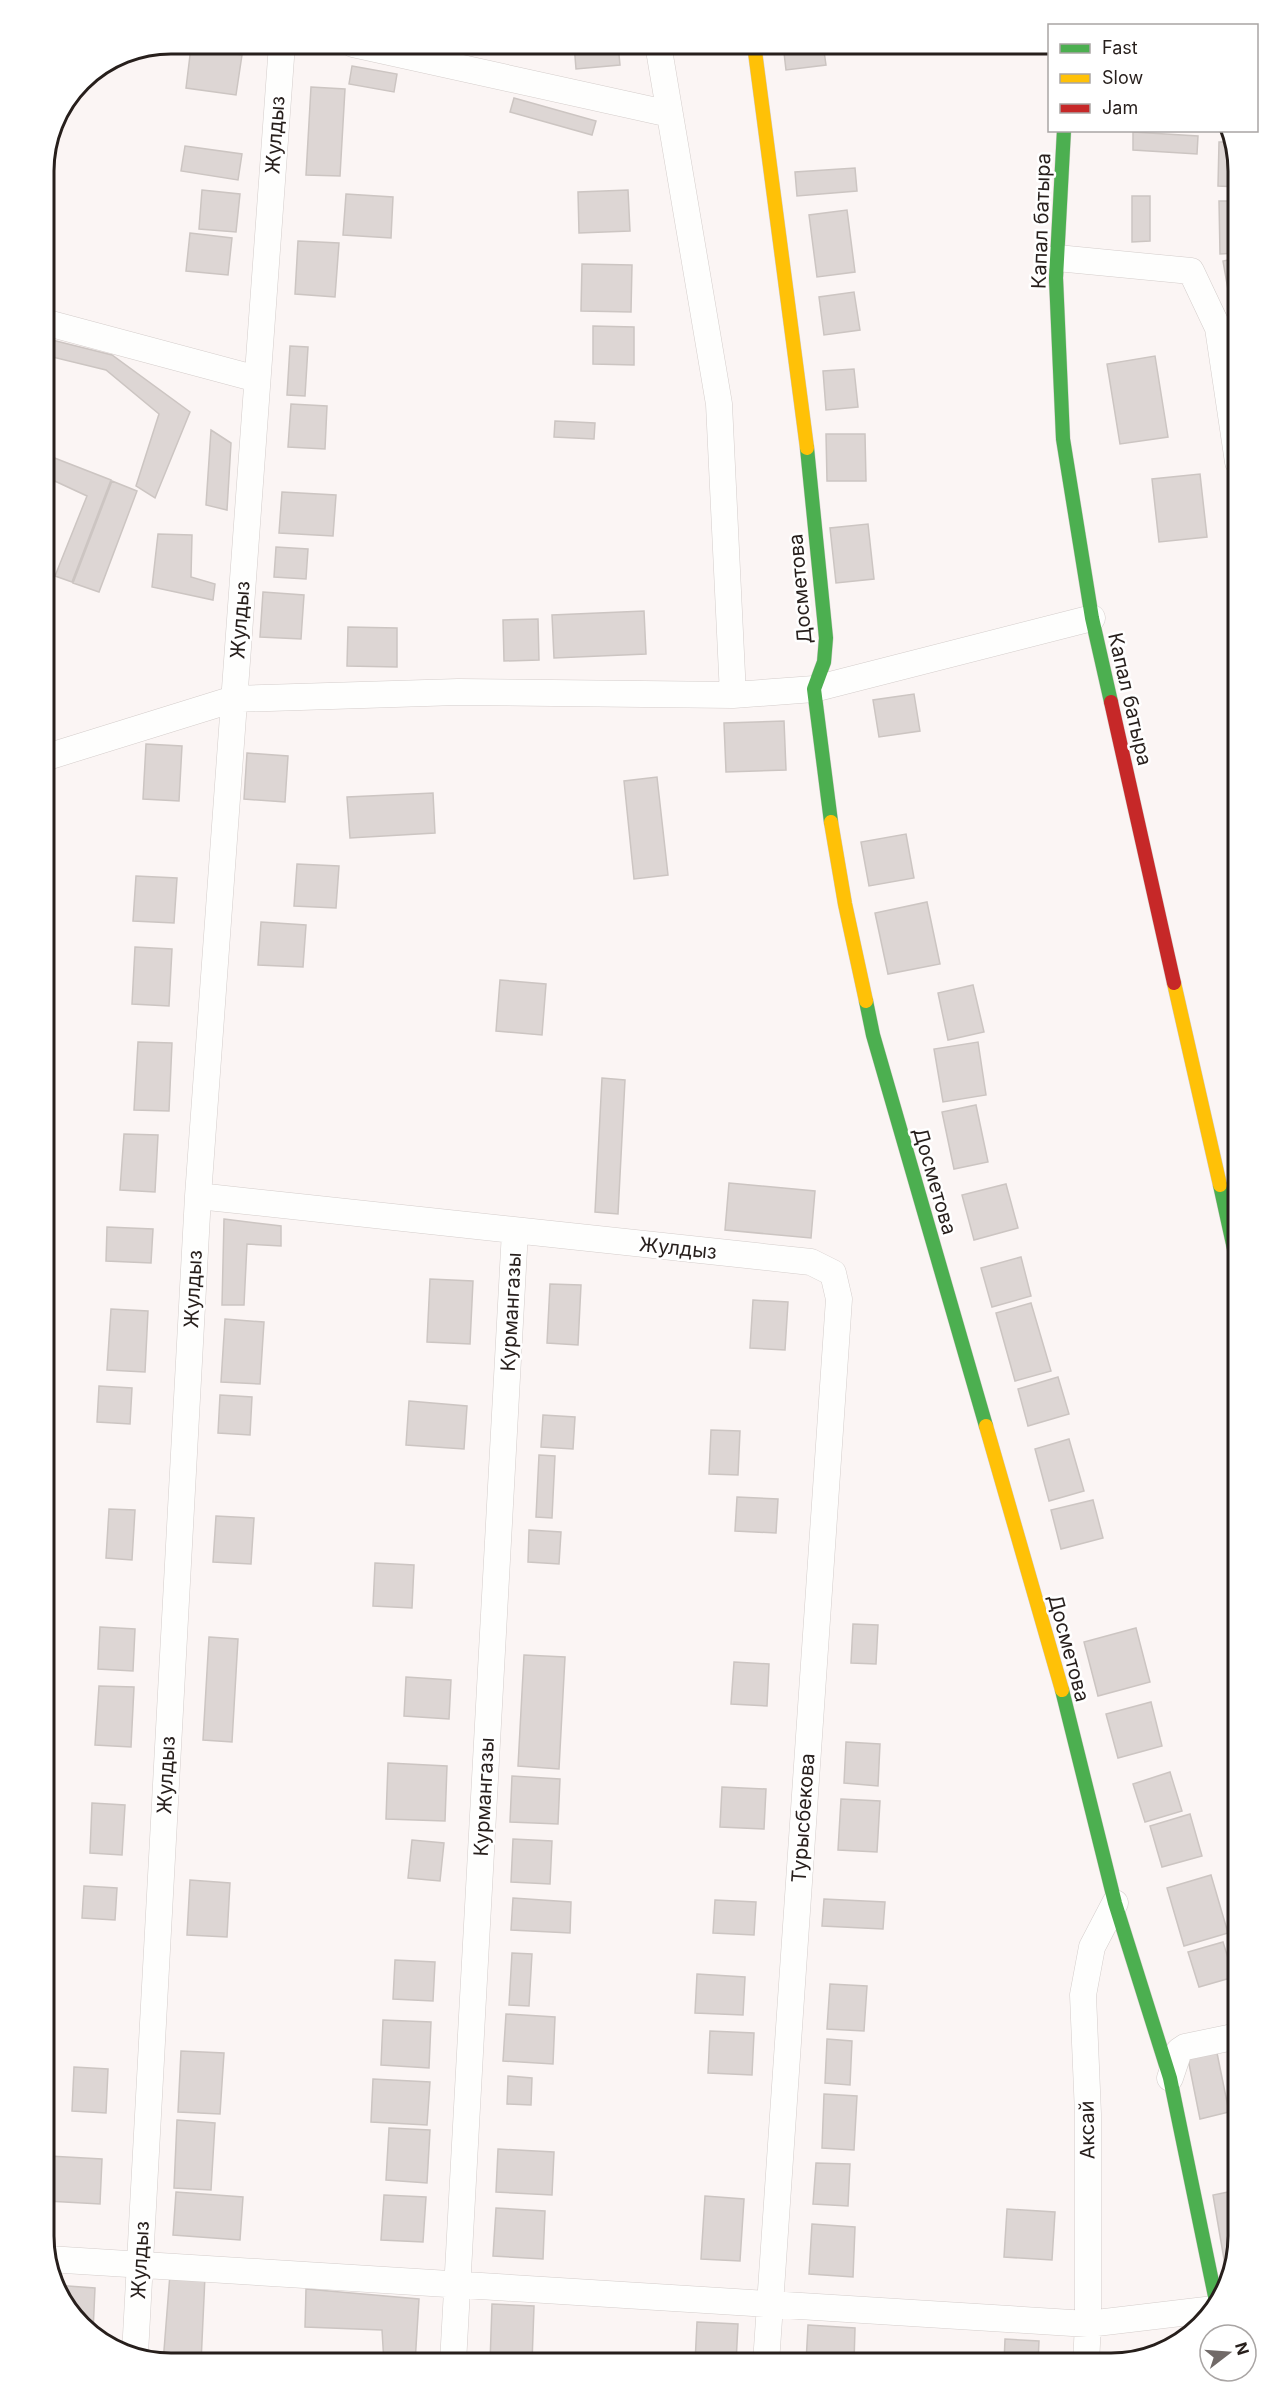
<svg xmlns="http://www.w3.org/2000/svg" width="1282" height="2407" viewBox="0 0 1282 2407" font-family="Inter,sans-serif">
	<style>
		.building { fill: #ddd6d4; stroke: #ccc5c2; stroke-width: 1.5 }
		.lines { fill: none; stroke-linecap: round; stroke-linejoin: round }
		.street-casing { stroke: #d4cdcb; stroke-width: 27 }
		.fast-casing { stroke: #d4cdcb; stroke-width: 15 }
		.slow-casing { stroke: #d4cdcb; stroke-width: 15 }
		.jam-casing { stroke: #d4cdcb; stroke-width: 15 }
		.street { stroke: #fefefd; stroke-width: 26 }
		.fast { stroke: #4caf50; stroke-width: 14 }
		.slow { stroke: #ffc107; stroke-width: 14 }
		.jam { stroke: #c62828; stroke-width: 14 }
		.labels { text-anchor: middle; stroke-width: 5; stroke-linejoin: round; paint-order: stroke }
		.street-label { font-size: 20px; fill: #271f1c; stroke: #fff }
		.rim { fill: none; stroke: #271f1c; stroke-width: 3 }
	</style>
	<rect width="100%" height="100%" fill="#fbf5f4"/>
	<path class="building" d="M574,44H618L620,65L576,69Z
		M783,44H823L826,65L786,70Z
		M191,47L242,55L236,95L186,88Z
		M352,66L397,74L394,92L349,84Z
		M311,87L345,89L340,176L306,175Z
		M514,98L596,121L592,135L510,112Z
		M1133,132L1198,136L1197,154L1133,150Z
		M1219,142H1233L1238,171V187L1218,186Z
		M185,146L242,154L238,180L181,171Z
		M855,168L857,191L797,196L795,172Z
		M202,190L240,194L236,232L199,229Z
		M628,190L630,231L579,233L578,192Z
		M346,194L393,197L391,238L343,235Z
		M1132,196H1150V241L1132,242Z
		M1219,201H1238V253L1220,254Z
		M847,210L855,272L817,277L809,215Z
		M190,233L232,238L228,275L186,271Z
		M298,241L339,243L335,297L295,294Z
		M1238,258V299L1230,301L1223,261Z
		M582,264L632,265L631,312L581,311Z
		M854,292L860,330L824,335L819,297Z
		M593,326L634,327V365L593,364Z
		M44,338L112,355L190,412L155,498L136,486L159,414L106,370L44,355Z
		M290,346L308,347L305,396L287,395Z
		M1155,356L1168,437L1120,444L1107,364Z
		M854,369L858,407L826,410L823,371Z
		M291,404L327,406L325,449L288,447Z
		M555,421L595,423L594,439L554,437Z
		M211,430L231,443L227,510L206,505Z
		M826,434H865L866,481H827Z
		M52,457L111,480L72,582L55,576L87,496L44,476Z
		M1200,474L1207,537L1159,542L1152,479Z
		M112,481L137,491L99,592L73,583Z
		M282,492L336,495L333,536L279,533Z
		M868,524L874,579L836,583L830,528Z
		M158,534L192,535L191,577L215,584L213,600L152,587Z
		M276,547L308,549L306,579L274,577Z
		M263,592L304,595L301,639L260,637Z
		M644,611L646,654L554,658L552,615Z
		M538,619L539,660L504,661L503,620Z
		M348,627L397,628V667L347,666Z
		M914,694L920,731L879,737L873,700Z
		M784,721L786,770L726,772L724,723Z
		M146,744L182,746L179,801L143,799Z
		M247,753L288,756L285,802L244,799Z
		M657,777L668,875L634,879L624,781Z
		M433,793L435,833L350,838L347,797Z
		M906,834L914,878L869,886L861,842Z
		M297,864L339,866L336,908L294,906Z
		M136,876L177,878L174,923L133,921Z
		M927,902L940,964L888,974L875,913Z
		M261,922L306,925L303,967L258,965Z
		M135,947L172,949L169,1006L132,1004Z
		M500,980L546,984L542,1035L496,1031Z
		M973,985L984,1032L948,1040L938,993Z
		M138,1042L172,1043L169,1111L134,1110Z
		M978,1042L986,1095L943,1102L934,1049Z
		M602,1078L625,1080L618,1214L595,1212Z
		M976,1105L988,1162L954,1169L942,1112Z
		M124,1134L158,1135L155,1192L120,1190Z
		M729,1183L815,1191L811,1238L725,1230Z
		M1006,1184L1018,1228L974,1240L962,1195Z
		M224,1219L281,1226V1246L247,1244L244,1305H222Z
		M107,1227L153,1229L151,1263L106,1261Z
		M1021,1257L1031,1296L992,1307L981,1268Z
		M430,1279L473,1281L470,1344L427,1342Z
		M550,1284L581,1285L578,1345L547,1343Z
		M753,1300L788,1302L785,1350L750,1348Z
		M1031,1303L1051,1371L1015,1381L996,1313Z
		M111,1309L148,1311L145,1372L107,1370Z
		M225,1319L264,1322L260,1384L221,1382Z
		M1058,1377L1069,1414L1028,1426L1018,1389Z
		M99,1386L132,1388L130,1424L97,1422Z
		M220,1395L252,1397L250,1435L218,1433Z
		M409,1401L467,1406L464,1449L406,1445Z
		M543,1415L575,1417L573,1449L541,1447Z
		M711,1430L740,1431L738,1475L709,1474Z
		M1069,1439L1084,1491L1049,1501L1035,1449Z
		M539,1455L555,1456L552,1518L536,1517Z
		M737,1497L778,1499L776,1533L735,1531Z
		M1093,1500L1103,1538L1061,1549L1051,1510Z
		M109,1509L135,1510L132,1560L106,1558Z
		M216,1516L254,1518L251,1564L213,1562Z
		M529,1530L561,1532L559,1564L528,1562Z
		M375,1563L414,1565L412,1608L373,1606Z
		M853,1624L878,1625L876,1664L851,1663Z
		M100,1627L135,1629L133,1671L98,1669Z
		M1136,1628L1150,1682L1098,1696L1084,1642Z
		M209,1637L238,1639L232,1742L203,1740Z
		M524,1655L565,1657L559,1769L518,1766Z
		M734,1662L769,1664L767,1706L731,1704Z
		M406,1677L451,1680L449,1719L404,1716Z
		M99,1686L134,1687L131,1747L95,1745Z
		M1151,1702L1162,1746L1118,1758L1106,1714Z
		M846,1742L880,1744L878,1786L844,1783Z
		M388,1763L447,1766L445,1821L386,1819Z
		M1170,1772L1182,1811L1145,1822L1133,1784Z
		M512,1776L560,1779L558,1824L510,1822Z
		M722,1787L766,1789L764,1829L720,1827Z
		M841,1799L880,1801L877,1852L838,1850Z
		M92,1803L125,1805L122,1855L90,1853Z
		M1190,1814L1202,1856L1162,1867L1150,1826Z
		M513,1839L552,1841L550,1884L511,1882Z
		M412,1840L444,1843L440,1881L408,1878Z
		M1211,1875L1228,1933L1184,1946L1167,1888Z
		M190,1880L230,1883L227,1937L187,1935Z
		M84,1886L117,1888L115,1920L82,1918Z
		M513,1898L571,1902L570,1933L511,1930Z
		M824,1899L885,1902L883,1929L822,1926Z
		M715,1900L756,1902L754,1935L713,1933Z
		M1223,1942L1234,1977L1199,1987L1188,1952Z
		M512,1953L532,1954L529,2006L509,2005Z
		M395,1960L435,1962L433,2001L393,1999Z
		M697,1974L745,1977L743,2015L695,2013Z
		M830,1984L867,1986L864,2031L827,2029Z
		M506,2014L555,2017L553,2064L503,2061Z
		M383,2020L431,2022L429,2068L381,2065Z
		M710,2031L754,2033L752,2075L708,2073Z
		M827,2039L852,2041L850,2085L825,2083Z
		M1216,2048L1229,2112L1200,2119L1187,2054Z
		M181,2051L224,2053L220,2114L178,2112Z
		M74,2067L108,2069L106,2113L72,2111Z
		M508,2076L532,2078L531,2105L507,2104Z
		M373,2079L430,2082L427,2125L371,2122Z
		M824,2094L857,2096L854,2150L822,2148Z
		M177,2120L215,2123L211,2190L174,2188Z
		M389,2128L430,2130L427,2183L386,2180Z
		M498,2149L554,2152L552,2195L496,2192Z
		M49,2156L102,2159L100,2204L47,2201Z
		M816,2163L850,2164L848,2206L813,2204Z
		M1238,2190V2236L1230,2264L1225,2265L1213,2195Z
		M176,2192L243,2197L240,2240L173,2235Z
		M384,2195L426,2197L423,2242L381,2240Z
		M705,2196L744,2199L740,2261L701,2259Z
		M496,2208L545,2211L543,2259L493,2256Z
		M1007,2209L1055,2212L1052,2260L1004,2257Z
		M812,2224L855,2227L853,2277L809,2274Z
		M170,2274L205,2276L201,2363H163Z
		M54,2285L95,2288L93,2333Z
		M306,2289L419,2299L415,2363H384L382,2330L305,2327Z
		M492,2304L534,2306L532,2363H490Z
		M697,2322L738,2324L736,2363H695Z
		M808,2325L855,2328L854,2363H806Z
		M1005,2339L1039,2341L1038,2363H1004Z"/>
	<g class="lines">
		<g class="street-casing">
			<path id="street" d="M353,44L670,114
				M658,44L719,404L733,695
				M1057,258L1191,271L1218,328L1238,462
				M44,322L257,379
				M44,758L234,699L458,692L733,695L814,689L1092,618
				M198,1196L811,1262L833,1273L839,1299L766,2363
				M1170,2078L1179,2051L1185,2047L1238,2036
				M48,2259L1088,2324L1214,2309
				M135,2354L198,1196L282,44
				M453,2363L515,1231
				M1086,2363L1088,2324V2114L1083,1995L1092,1947L1115,1903"/>
		</g>
		<g class="fast-casing">
			<path id="fast" d="M1064,130L1056,278L1063,439L1092,618L1111,702
				M807,448L826,638L824,662L814,689L831,822
				M866,1001L873,1035L986,1426
				M1220,1185L1238,1267
				M1062,1690L1115,1903L1170,2078L1217,2306"/>
		</g>
		<g class="slow-casing">
			<path id="slow" d="M754,44L807,448
				M831,822L845,904L866,1001
				M1174,983L1220,1185
				M986,1426L1062,1690"/>
		</g>
		<g class="jam-casing">
			<path id="jam" d="M1111,702L1174,983"/>
		</g>
		<use href="#street" class="street"/>
		<use href="#fast" class="fast"/>
		<use href="#slow" class="slow"/>
		<use href="#jam" class="jam"/>
	</g>
	<g class="labels">
		<g class="street-label">
			<text transform="translate(275 135) rotate(-86)" y="7">Жулдыз</text>
			<text transform="translate(1041 221) rotate(-88)" y="7">Капал батыра</text>
			<text transform="translate(800 589) rotate(-95)" y="7">Досметова</text>
			<text transform="translate(240 620) rotate(-86)" y="7">Жулдыз</text>
			<text transform="translate(1130 699) rotate(77)" y="7">Капал батыра</text>
			<text transform="translate(935 1181) rotate(74)" y="7">Досметова</text>
			<text transform="translate(678 1248) rotate(6)" y="7">Жулдыз</text>
			<text transform="translate(193 1289) rotate(-87)" y="7">Жулдыз</text>
			<text transform="translate(511 1312) rotate(-87)" y="7">Курмангазы</text>
			<text transform="translate(1069 1648) rotate(75)" y="7">Досметова</text>
			<text transform="translate(166 1775) rotate(-87)" y="7">Жулдыз</text>
			<text transform="translate(484 1797) rotate(-87)" y="7">Курмангазы</text>
			<text transform="translate(803 1818) rotate(-86)" y="7">Турысбекова</text>
			<text transform="translate(1087 2130) rotate(-91)" y="7">Аксай</text>
			<text transform="translate(140 2260) rotate(-87)" y="7">Жулдыз</text>
		</g>
	</g>
	<path d="M0 0H1282V2407H0ZM171 54H1111A117 117 0 0 1 1228 171V2236A117 117 0 0 1 1111 2353H171A117 117 0 0 1 54 2236V171A117 117 0 0 1 171 54Z" fill="#fff" fill-rule="evenodd"/>
	<path class="rim" d="M171 54H1111A117 117 0 0 1 1228 171V2236A117 117 0 0 1 1111 2353H171A117 117 0 0 1 54 2236V171A117 117 0 0 1 171 54Z"/>
	<rect x="1048" y="24" width="210" height="108" fill="#ffffff" stroke="#a9a5a4" stroke-width="1.5"/>
	<rect x="1060" y="44" width="30" height="9" fill="#4caf50" stroke="#a9a5a4" stroke-width="1.5"/>
	<text x="1102" y="54" font-size="18" fill="#271f1c">Fast</text>
	<rect x="1060" y="74" width="30" height="9" fill="#ffc107" stroke="#a9a5a4" stroke-width="1.5"/>
	<text x="1102" y="84" font-size="18" fill="#271f1c">Slow</text>
	<rect x="1060" y="104" width="30" height="9" fill="#c62828" stroke="#a9a5a4" stroke-width="1.5"/>
	<text x="1102" y="114" font-size="18" fill="#271f1c">Jam</text>
	<g transform="translate(1228 2353) rotate(73)"><circle r="28" fill="#ffffff" stroke="#a9a5a4" stroke-width="1.5"/>
	<path d="M0-4.5L10 22L0 15L-10 22Z" fill="#716a68"/>
	<text y="-9" font-size="16" font-weight="bold" text-anchor="middle" fill="#271f1c">N</text>
	</g>
</svg>
